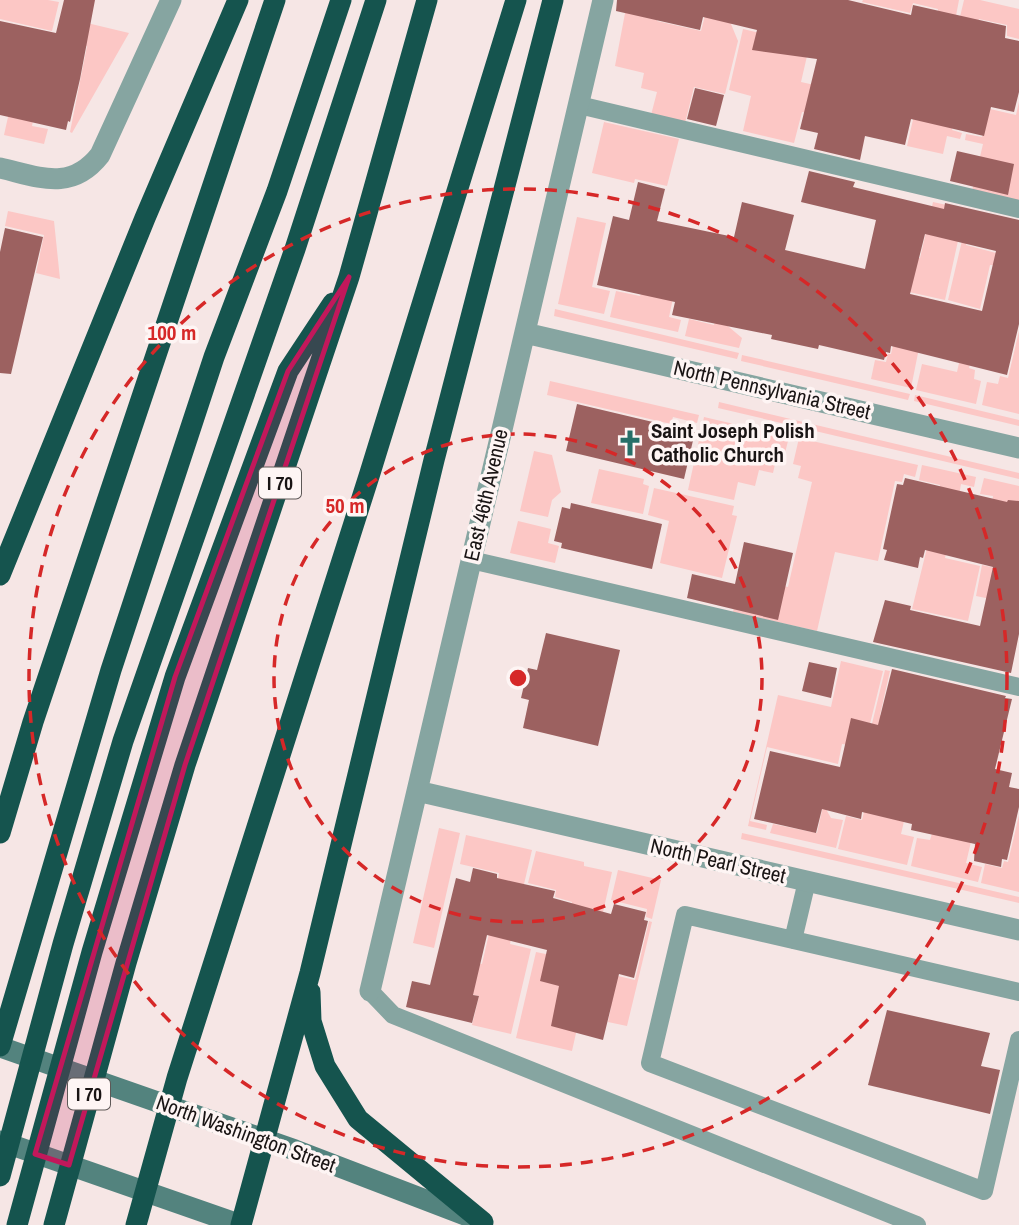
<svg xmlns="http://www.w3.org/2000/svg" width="1019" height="1225" viewBox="0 0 1019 1225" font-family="'Archivo Narrow',sans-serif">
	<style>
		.green { fill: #fcc7c5 }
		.building { fill: #9c6160; fill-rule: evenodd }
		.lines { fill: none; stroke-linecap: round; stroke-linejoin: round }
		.service { stroke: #86a5a1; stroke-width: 18 }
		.minor { stroke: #86a5a1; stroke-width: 21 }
		.secondary { stroke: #53837e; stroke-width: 21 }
		.motorway { stroke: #15544e; stroke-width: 21 }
		.marked { fill: #c2185b; fill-opacity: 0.2; stroke: #c2185b; stroke-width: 5; stroke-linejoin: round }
		.ring { fill: none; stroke: #d62828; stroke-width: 3.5; stroke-dasharray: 12 9 }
		.labels { text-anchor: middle; stroke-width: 7; stroke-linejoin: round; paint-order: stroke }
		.shield { fill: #fef5f4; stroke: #5e5857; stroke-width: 2 }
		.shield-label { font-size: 19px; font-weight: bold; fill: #191414 }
		.street-label { font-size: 21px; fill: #191414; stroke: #fef5f4 }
		.poi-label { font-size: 21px; font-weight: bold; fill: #191414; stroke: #fef5f4; text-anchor: start }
		.centre { fill: #d62828; stroke: #fef5f4; stroke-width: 3.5 }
		.ring-label { font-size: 21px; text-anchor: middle; font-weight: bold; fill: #d62828; stroke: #fef5f4; stroke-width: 7; stroke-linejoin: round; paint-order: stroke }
	</style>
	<rect width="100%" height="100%" fill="#f6e6e5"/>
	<path class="green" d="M0,0H48L59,2L52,31L0,19Z
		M709,0H737L731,24L738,41L725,94L694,87L685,123L651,115L657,92L641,88L644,73L615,66L626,8L658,16L657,21L701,31Z
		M820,0L801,82L819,86L812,114L802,112L794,143L743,131L751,96L729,90L743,29L780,38Z
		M863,0H959L955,21L937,17L938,9L913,3L910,13L862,2Z
		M964,0H980L1019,9V39L1007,36V25L979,19L977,25L959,21Z
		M62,17L129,33L72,133L70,132L87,46L57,38Z
		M12,99L36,104L32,126L48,129L44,144L4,135Z
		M917,102L956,112L952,130L962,133L960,139L947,136L943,154L907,146Z
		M1019,102V202L972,191L983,144L965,140L966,134L982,137L990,109L1016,115Z
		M604,122L679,139L667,186L635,179L634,183L592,173Z
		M933,202L965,209L945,300L909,292L917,258H920Z
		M8,211L54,221L60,279L36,273L44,235L5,226Z
		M969,211L973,213L966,245L996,253L994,265H990L980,309L948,300Z
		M577,217L606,223L592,287L610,291L604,314L558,304Z
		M616,291L640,296L642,291L673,298L669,317L681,320L678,332L610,317Z
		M905,293L929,298L911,388L871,379L875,360L886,362L888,354H891Z
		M555,309L739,353L737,359L554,316Z
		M971,309L982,311L969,368L975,370L974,379L981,381L976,404L916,390L922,364L957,372Z
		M716,316L742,338L739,348L685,336L689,319L714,325Z
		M1019,331V414L982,405L987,382L998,384L1000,376L1008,378Z
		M742,355L910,394L908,400L741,361Z
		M550,381L699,415L697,423L673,417L671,424L547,395Z
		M915,395L1019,420V426L914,401Z
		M719,402L1019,473V479L718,408Z
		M704,417L789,437L783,461L776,460L773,473L759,470L755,486L738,482L734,500L688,490Z
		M799,438L918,465L915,477L904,474L902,482L895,481L878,561L835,552L817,631L733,612L741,577L788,587L812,482L798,478L801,466L793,464Z
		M534,451L552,455L561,492L552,500L548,517L520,511Z
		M922,465L976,477L974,487L961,484L959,496L939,491L940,485L919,480Z
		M599,469L644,479L643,484L649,486L643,514L591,503Z
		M984,478L1019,486V502L992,504L993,496L980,494Z
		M654,488L734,506L732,515L737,516L722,578L660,563L669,521L648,515Z
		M940,495L958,499L945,558L980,566L968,621L912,609Z
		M518,521L551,529L548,543L559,546L555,563L510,553Z
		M982,565L1000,569L1019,605L976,596Z
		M841,661L883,671L867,736L848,745L842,744L838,764L767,747L750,821L767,825L766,830L748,826L778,695L831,707Z
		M885,670L890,671L880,715L916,723L921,749L901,834L914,837L907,865L838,849L846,816L862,820L864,812L869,736Z
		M832,766L838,767L827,811L831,818L843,820L836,848L770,833L773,824L817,833Z
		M986,778L966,863L982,867L978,882L911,866L917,838L930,840L933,830Z
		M1019,815V892L981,883L985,864L1002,868L1004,861L1008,862Z
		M439,828L460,833L434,948L413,943Z
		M742,833L1019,897V903L741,839Z
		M466,835L532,850L510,944L531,949L511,1034L472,1025L479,996L467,993L474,963L482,964L500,886L497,885L499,873L460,864Z
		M536,851L584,862V866L612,872L572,1051L516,1038L536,952L560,957L572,902L555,897L556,890L528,883Z
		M618,870L661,880L652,919L646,917L647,909L611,900Z
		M649,921L652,922L627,1026L608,1022L611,1007L594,1003L601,972L635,980Z"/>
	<path class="building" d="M64,0H95L80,79L70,122L68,121L66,130L0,115V21L56,33Z
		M617,0H848L911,15L913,5L1006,26L1005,38L1019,41V92L1014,112L991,107L984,136L911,119L905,145L865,136L860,160L814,149L818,133L800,129L817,59L752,50L757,30L703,17L700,30L616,11Z
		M695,88L724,95L716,126L687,119Z
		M957,151L1014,164L1008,195L950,181Z
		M809,171L855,182L853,187L944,209L945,203L1019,220V324L1007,375L891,346L890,353L886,352L884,360L819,345L818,349L771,339L772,335L672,315L675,302L597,285L613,216L629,220L638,182L665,189L657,221L734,237L742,202L794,215L785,250L865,269L876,220L801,202ZM925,234L996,251L982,311L910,294Z
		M5,228L43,237L11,374L0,373V252Z
		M577,404L695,432L684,479L566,451Z
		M905,478L1007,502L1008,500L1019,501V634L1011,673L873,642L885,600L911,606L910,610L980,626L993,567L925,550L923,558L920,557L918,568L884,560L887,550L883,549L897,484L903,485Z
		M571,503L662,524L652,569L561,548L562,543L554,541L562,507L570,509Z
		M744,542L793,553L778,620L687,598L692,574L735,584Z
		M546,633L620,650L598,746L523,728L529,700L521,698L528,668L537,670Z
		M809,662L837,668L831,698L802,691Z
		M892,669L1006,696L1005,698L1012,699L995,769L1012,773L1009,787L1019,789V807L1007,860L1002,859L1001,867L974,861L975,844L911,830L912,824L862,812L861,819L822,809L816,833L754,819L770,751L840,767L851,718L878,725Z
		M473,868L497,874V878L555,891L553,898L611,914L614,904L646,912L644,920L648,921L634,978L619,974L603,1040L551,1026L559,986L540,981L547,950L487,935L473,995L479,996L472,1023L406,1007L412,981L430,985L456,878L470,882Z
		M887,1010L990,1033L981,1066L1000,1070L990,1114L868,1085Z"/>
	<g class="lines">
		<path class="service" d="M579,105L1019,209
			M471,560L1019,687
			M793,940L807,881
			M370,991L393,1015L917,1225
			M1019,992L685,915L650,1063L984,1191L1019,1040"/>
		<path class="minor" d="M0,168C39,177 71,192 100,155L171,0
			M525,333L1019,448
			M417,791L1019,930
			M370,991L603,0"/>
		<path class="secondary" d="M0,1047L295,1150L478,1220
			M0,1141L241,1225"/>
		<path class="motorway" d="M0,575L145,218L238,0
			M0,833L33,722L275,0
			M310,992L311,1021L325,1066L358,1119L483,1222
			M0,1046L111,670L214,357L277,191L341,0
			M0,1176L63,944L123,741L295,249L376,0
			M17,1225L92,952L175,677L288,371L333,303
			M54,1225L126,963L185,765L349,277L427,0
			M136,1225L177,1078L370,473L516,0
			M241,1225L310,973L434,460L553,0"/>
	</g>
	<path class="marked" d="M349,277L185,765L69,1165L35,1154L175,677L288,371Z"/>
	<g class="ring">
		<circle cx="518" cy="678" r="244"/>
		<circle cx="518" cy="678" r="489"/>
	</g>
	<defs>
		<g id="church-bare" transform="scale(2.1)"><path d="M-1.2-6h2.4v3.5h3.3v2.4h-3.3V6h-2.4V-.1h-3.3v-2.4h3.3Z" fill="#266f68" stroke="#fef5f4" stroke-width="2.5" paint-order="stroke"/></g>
	</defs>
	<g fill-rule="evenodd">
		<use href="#church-bare" x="630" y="443"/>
	</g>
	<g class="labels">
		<g class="shield">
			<rect x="259" y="467.5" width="42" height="31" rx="5"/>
			<rect x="68" y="1078.5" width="42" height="31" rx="5"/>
		</g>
		<g class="shield-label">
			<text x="280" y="490">I 70</text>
			<text x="89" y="1101">I 70</text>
		</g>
		<g class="street-label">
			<text transform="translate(772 390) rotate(13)" y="7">North Pennsylvania Street</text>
			<text transform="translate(486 495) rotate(-77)" y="7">East 46th Avenue</text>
			<text transform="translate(718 861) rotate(13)" y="7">North Pearl Street</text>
			<text transform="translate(246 1134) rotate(20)" y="7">North Washington Street</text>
		</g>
		<g class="poi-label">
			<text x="651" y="438">Saint Joseph Polish<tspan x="651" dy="24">Catholic Church</tspan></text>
		</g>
	</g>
	<circle cx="518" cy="678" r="10" class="centre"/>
	<g class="ring-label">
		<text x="172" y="340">100 m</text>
		<text x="345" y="513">50 m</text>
	</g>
</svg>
